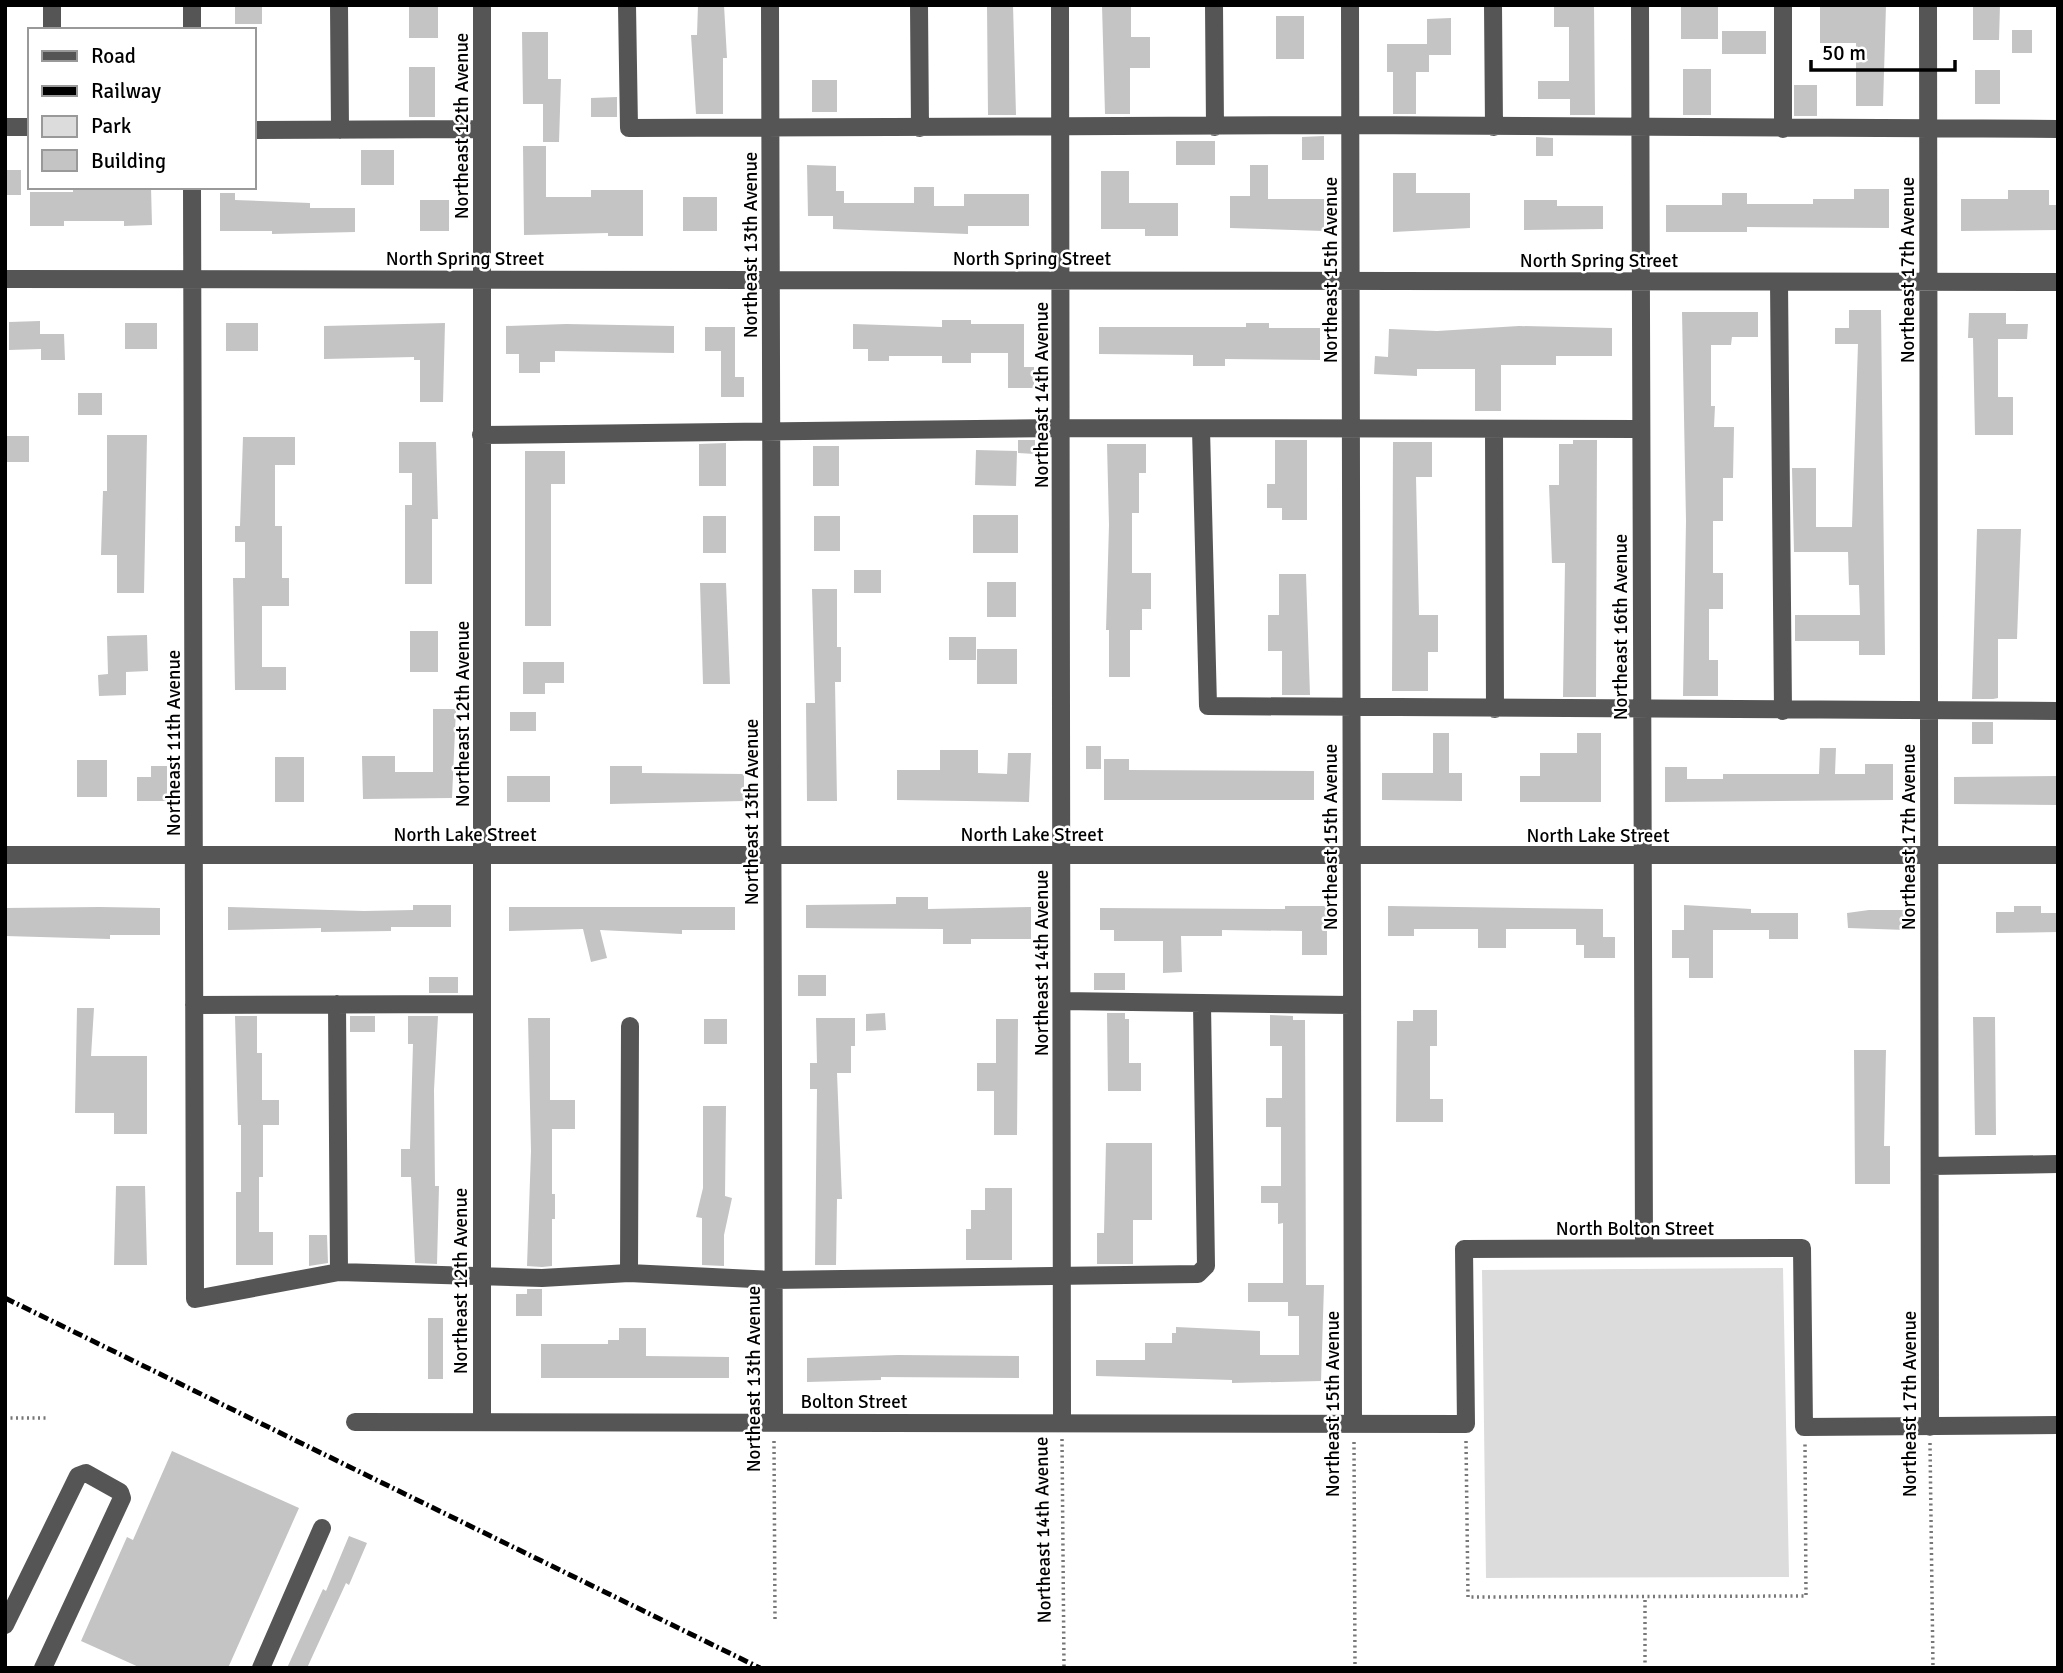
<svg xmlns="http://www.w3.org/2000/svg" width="2063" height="1673" viewBox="0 0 2063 1673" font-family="Signika,sans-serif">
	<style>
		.green { fill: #dcdcdc }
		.building { fill: #c4c4c4 }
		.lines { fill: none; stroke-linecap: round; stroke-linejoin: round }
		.path { stroke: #777; stroke-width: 3.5; stroke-dasharray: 2 3.5; stroke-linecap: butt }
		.minor { stroke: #555; stroke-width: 18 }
		.rail { stroke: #000; stroke-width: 5; stroke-dasharray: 10 3.5 2 3.5; stroke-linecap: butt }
		.labels { text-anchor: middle; stroke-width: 5; stroke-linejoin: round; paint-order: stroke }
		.street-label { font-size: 19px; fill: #000; stroke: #fff }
	</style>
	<rect width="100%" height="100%" fill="#fff"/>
	<path class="green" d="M1783,1268L1789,1577L1486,1578L1482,1270Z"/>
	<path class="building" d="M235,5H262V24H235Z
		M409,5H438V38H409Z
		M698,5H724L727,58H723V114H696L691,35H697Z
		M987,5H1013L1016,115H988Z
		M1102,5H1131V37H1150V68H1130V114H1105Z
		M1554,5H1594L1595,115H1570V99H1538V81H1569V27H1554Z
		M1681,5H1718V39H1681Z
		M1820,5H1886L1883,106H1856V43H1820Z
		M1973,5H2000L1999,40H1973Z
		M1276,16H1304V59H1276Z
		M1451,18V55H1429V72H1416V114H1393V72H1387V44H1427V19Z
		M2012,30H2032V53H2012Z
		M1722,31H1766V54H1722Z
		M522,32H548V79H561L559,142H543V104H523Z
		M409,67H435V117H409Z
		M1683,69H1711V115H1683Z
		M1975,70H2000V104H1975Z
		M812,80H837V112H812Z
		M1794,85H1817V116H1794Z
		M617,97V117H591V98Z
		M1324,136V160H1302V137Z
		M1536,137L1553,138V156H1536Z
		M1176,141H1215V165H1176Z
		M523,146H546V197H591V190H643V236H608V233L524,235Z
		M361,150H394V185H361Z
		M807,165L836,166V191H844V203H914V187H934V206H964V194H1029V226H968V234L833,229V216H808Z
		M1250,165H1268V199H1324V231L1230,228V196H1250Z
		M5,170H21V195H5Z
		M1101,171H1129V203H1178V236H1145V229H1101Z
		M1393,173H1416V193H1470V228L1393,232Z
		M73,187H151L152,225L124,226V221H64V226H30V192H73Z
		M1854,189H1889V228L1747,227V232H1666V205H1722V193H1747V204H1813V199H1854Z
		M2008,190H2049V205H2058V230L1961,231V199H2008Z
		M220,193H235V200L310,203V208H355V232L272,234V231H220Z
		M683,197H717V231H683Z
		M420,200H449V231H420Z
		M1524,200H1557V206H1603V229L1524,230Z
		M1849,310H1881L1885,655H1859V641H1795V615H1860L1859,585H1849L1848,552H1794L1792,468H1816V527H1852L1858,344H1835V328H1849Z
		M1682,312H1758V337H1732L1731,345H1711V406H1715L1714,427H1734L1733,478H1723V521H1713V573H1723V609H1709V660H1718V696H1683L1686,521Z
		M1969,313H2006V324H2028L2027,339H1998V397H2013V435H1975L1973,338H1968Z
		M942,320H971V324H1024V367H1034V388H1008V353H971V363H942V356H889V361H868V349H853V324L942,327Z
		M40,321V334H64L65,360H41V349L9,350V322Z
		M125,323H157V349H125Z
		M226,323H258V351H226Z
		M445,323L443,402H420V360H414V357L324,359V326Z
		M1246,323H1269V328H1320V360L1225,359V366H1193V355L1099,354V327H1246Z
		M566,324L674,326V353L555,351V362H540V373H519V354H506V326Z
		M1519,326L1612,328V356H1556V365H1501V411H1475V369H1417V376L1374,374L1375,356L1388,357L1389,329L1437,331Z
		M705,327H735V377H744V397H721V351H705Z
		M78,393H102V415H78Z
		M107,435H147L144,593H117V555H101L103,491H107Z
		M5,436H29V462H5Z
		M243,437H295V465H275V526H282V578H289V606H262V667H286V690H235L233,578H245V542H235V526H240Z
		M1018,440H1035V454L1018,453Z
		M1275,440H1307V520H1282V508H1267V484H1275Z
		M1573,440H1597L1596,697H1563L1565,563H1552L1549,485H1559V444H1573Z
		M399,442H436L438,519H432V584H405V505H412V473H399Z
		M1393,442H1432V477H1416L1419,615H1438V652H1428V691H1392Z
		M726,443V486H699V444Z
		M1107,444H1146V473H1139V513H1132V573H1151V609H1142V630H1130V677H1109V630H1106L1109,525Z
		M813,446H839V486H813Z
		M976,450L1017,451L1016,486L975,485Z
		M525,451H565V484H551V626H525Z
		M973,515H1018V553H973Z
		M703,516H726V553H703Z
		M814,516H840V551H814Z
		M1977,529H2021L2017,639H1998V698L1993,699H1972Z
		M854,570H881V593H854Z
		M1279,574H1306L1310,695H1282V651H1268V615H1279Z
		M987,582H1016V617H987Z
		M700,583H726L730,684H703Z
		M812,589H837V647H841V682H835L837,801H807L806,703H815Z
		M410,631H438V672H410Z
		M147,635L148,671L126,672V695L99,696L98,675L108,674L107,636Z
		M949,637H976V660H949Z
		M977,649H1017V684H977Z
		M523,662H564V683H545V694H523Z
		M433,709H456L452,798L363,799L362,756H395V772H433Z
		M510,712H536V731H510Z
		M1972,722H1993V744H1972Z
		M1433,733H1449V773H1462V801L1382,800V773H1433Z
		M1577,733H1601V802H1520V776H1540V753H1577Z
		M1086,746H1101V769H1086Z
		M1820,748H1836L1835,774H1865V764H1893V800L1665,802V767H1687V779H1723V774H1819Z
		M940,750H978V773L1007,774L1008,753H1031L1029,802L897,800V770H940Z
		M275,757H304V802H275Z
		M1104,759H1129V770L1314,771V800H1104Z
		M77,760H107V797H77Z
		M151,766H167V801H137V777H151Z
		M610,766H642V773L744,774V801L610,804Z
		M507,776H550V802H507Z
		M2058,776V805L1954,804V777Z
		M896,897H928V909L1031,907V939H971V944H943V929L806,928V905L896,904Z
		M413,905H451V927H391V931L321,932V928L228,930V907L364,911L413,910Z
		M1684,905L1751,909V913H1798V939H1769V930H1713V978H1689V958H1672V930H1684Z
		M1285,906H1327V955H1302V931L1222,930V936H1181L1182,972L1163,973V941H1114V930H1100V908L1285,909Z
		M1388,906L1603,909V937H1615V958H1584V945H1576V929H1506V948H1478V929H1414V936H1388Z
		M2014,906H2041V913H2058V932L1996,933V912H2014Z
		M100,907L160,908V935H110V939L5,936V908Z
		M509,907H735V930H682V934L600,930L607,958L591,962L583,929L509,931Z
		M1869,910H1906V930L1848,928L1847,913Z
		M1094,973H1125V990H1094Z
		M798,975H826V996H798Z
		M429,977H458V993H429Z
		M77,1008H94L91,1056H147V1134H114V1113H75Z
		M1413,1010H1437V1046H1430V1099H1443V1122H1396L1397,1021H1413Z
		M885,1013L886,1030L866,1031V1014Z
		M1107,1013H1125V1019H1129V1063H1141V1091H1108Z
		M1270,1015L1293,1016V1020H1305L1306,1285H1324L1321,1381L1232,1383V1380L1096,1376V1360H1145V1343H1172V1333H1176V1327L1260,1331V1355H1299V1316H1288V1302H1248V1283H1283V1223L1278,1224V1203H1261V1186H1281V1127H1266V1098H1282V1046H1270Z
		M235,1016H257V1053H262V1100H279V1125H263V1177H259V1232H273V1265H236V1192H241V1125H238Z
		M350,1016H375V1032H350Z
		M408,1016H438L434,1090L435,1186H439L437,1264L415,1263L411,1177H401V1149H410L413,1044H408Z
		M1973,1017H1995L1996,1135H1975Z
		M528,1018H550V1100H575V1129H552V1194H555V1219H552V1266L542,1267L527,1266L531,1151Z
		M816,1018H855V1046H851V1073H837L842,1199H837L836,1265H815L817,1089H810V1063H817Z
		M704,1019H727V1044H704Z
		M996,1019H1018L1017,1135H994V1091H977V1063H996Z
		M1854,1050H1886L1884,1146H1890V1184H1855Z
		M703,1106H726L725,1196L732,1198L724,1235V1266L702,1265V1218L696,1217L703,1188Z
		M1106,1143H1152V1220H1133V1264H1097V1233H1104Z
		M116,1186H145L147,1265H114Z
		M985,1188H1012V1260H966V1229H971V1210H985Z
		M309,1235H327L328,1263L309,1266Z
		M527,1289H542V1316H516V1294H527Z
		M428,1318H443V1379H428Z
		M619,1328H646V1356L729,1357V1378H541V1344H608V1340H619Z
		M898,1355L1019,1356V1378L881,1377V1380L807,1382V1358Z
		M172,1451L299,1508L228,1668H141L81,1641L127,1537L133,1540Z
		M349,1536L367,1543L349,1585L346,1583L307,1668H287L323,1589L326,1591Z"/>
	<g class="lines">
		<path class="path" d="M5,1418H46
			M1062,1439L1064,1668
			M774,1441L775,1619
			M1466,1441L1468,1597L1806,1596L1805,1443
			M1354,1442L1355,1668
			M1930,1443L1933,1668
			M1645,1668V1597"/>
		<path class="minor" d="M52,5V30
			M192,5V30
			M339,5L340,130
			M482,5V1422
			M627,5L629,128L1350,125L2058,129
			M770,5L774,1422
			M919,5L920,128
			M1060,5L1062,1423
			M1214,5L1215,127
			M1350,5L1353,1422
			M1493,5L1494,127
			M1640,5L1644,1248
			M1928,5L1930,1427
			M5,127H30
			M1783,129V5
			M254,130L482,129
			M192,187L195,1299L339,1272
			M5,279L2058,282
			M1779,282L1783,711
			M1201,429L1208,706L2058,711
			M1494,430L1495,709
			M481,435L1061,428L1640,429
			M5,855H2058
			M1062,1001L1351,1005
			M337,1004L339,1272L542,1278L629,1273L773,1280L1198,1274L1206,1266L1202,1004
			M194,1005L480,1004
			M1930,1166L2058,1164
			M629,1273L630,1026
			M355,1422L1466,1424L1464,1249L1802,1248L1804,1427L2058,1425
			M5,1625L78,1476L86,1473L120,1492L122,1498L43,1668
			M261,1668L322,1528"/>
		<path class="rail" d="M5,1298L760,1668"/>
	</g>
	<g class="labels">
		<g class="street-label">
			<text transform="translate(461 126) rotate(-90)" y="7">Northeast 12th Avenue</text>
			<text transform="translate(750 245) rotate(-90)" y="7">Northeast 13th Avenue</text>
			<text x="465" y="265">North Spring Street</text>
			<text x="1032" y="265">North Spring Street</text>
			<text x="1599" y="267">North Spring Street</text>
			<text transform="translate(1330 270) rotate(-90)" y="7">Northeast 15th Avenue</text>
			<text transform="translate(1907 270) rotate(-90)" y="7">Northeast 17th Avenue</text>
			<text transform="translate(1041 395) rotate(-90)" y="7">Northeast 14th Avenue</text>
			<text transform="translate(1620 627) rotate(-90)" y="7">Northeast 16th Avenue</text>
			<text transform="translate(462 714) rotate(-90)" y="7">Northeast 12th Avenue</text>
			<text transform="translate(173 743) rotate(-90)" y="7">Northeast 11th Avenue</text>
			<text transform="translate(751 812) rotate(-90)" y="7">Northeast 13th Avenue</text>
			<text x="465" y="841">North Lake Street</text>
			<text x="1032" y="841">North Lake Street</text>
			<text x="1598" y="842">North Lake Street</text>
			<text transform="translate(1330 837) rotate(-90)" y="7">Northeast 15th Avenue</text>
			<text transform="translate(1908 837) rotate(-90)" y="7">Northeast 17th Avenue</text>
			<text transform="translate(1041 963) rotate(-90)" y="7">Northeast 14th Avenue</text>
			<text x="1635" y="1235">North Bolton Street</text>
			<text transform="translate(460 1281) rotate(-90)" y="7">Northeast 12th Avenue</text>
			<text transform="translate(753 1379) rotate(-90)" y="7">Northeast 13th Avenue</text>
			<text x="854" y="1408">Bolton Street</text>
			<text transform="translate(1332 1404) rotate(-90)" y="7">Northeast 15th Avenue</text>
			<text transform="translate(1909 1404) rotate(-90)" y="7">Northeast 17th Avenue</text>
			<text transform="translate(1042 1530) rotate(-91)" y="7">Northeast 14th Avenue</text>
		</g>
	</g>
	<rect width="2063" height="1673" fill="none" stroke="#000000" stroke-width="14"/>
	<rect x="28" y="28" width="228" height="161" fill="#ffffff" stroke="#999999" stroke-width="2"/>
	<rect x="42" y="51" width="35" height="10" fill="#555555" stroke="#999999" stroke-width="2"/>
	<text x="91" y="63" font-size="21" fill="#000000">Road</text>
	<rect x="42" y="86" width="35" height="10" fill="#000000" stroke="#999999" stroke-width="2"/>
	<text x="91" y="98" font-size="21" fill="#000000">Railway</text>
	<rect x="42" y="116" width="35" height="21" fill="#dcdcdc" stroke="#999999" stroke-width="2"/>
	<text x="91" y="133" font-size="21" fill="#000000">Park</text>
	<rect x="42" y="150" width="35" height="21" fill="#c4c4c4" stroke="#999999" stroke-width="2"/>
	<text x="91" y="168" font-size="21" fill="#000000">Building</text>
	<path d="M1811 60v10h144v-10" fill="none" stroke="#000000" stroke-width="3.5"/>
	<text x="1822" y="60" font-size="21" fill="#000000" stroke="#ffffff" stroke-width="5" paint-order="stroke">50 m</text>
</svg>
